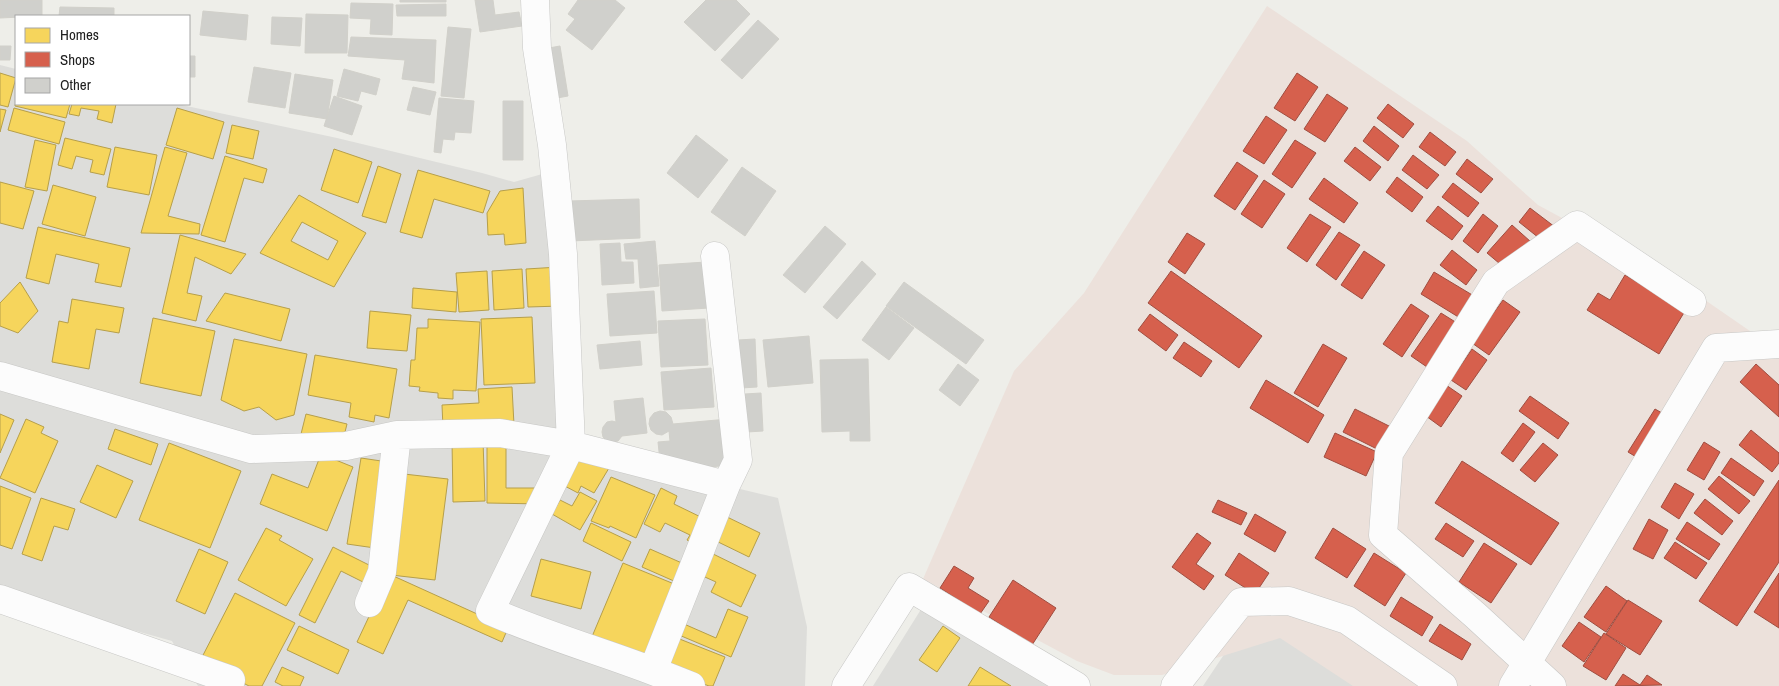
<svg xmlns="http://www.w3.org/2000/svg" width="1779" height="686" viewBox="0 0 1779 686" font-family="'Archivo Narrow',sans-serif">
	<style>
		.residential { fill: #ddddda }
		.commercial { fill: #ece1db }
		.homes { fill: #f6d55c; stroke: #b69f4a; fill-rule: evenodd }
		.shops { fill: #d6604d; stroke: #9f4d40 }
		.building { fill: #d0d0cc; stroke: #d1d0ca }
		.lines { fill: none; stroke-linecap: round; stroke-linejoin: round }
		.minor-casing { stroke: #c7c7c5; stroke-width: 29 }
		.minor { stroke: #fcfcfc; stroke-width: 28 }
	</style>
	<rect width="100%" height="100%" fill="#eeeee9"/>
	<path class="residential" d="M0,65L16,69V104H177L337,138L482,173L514,182L560,169L567,442L669,472L778,498L807,627L805,686H198L172,641L0,593Z
		M1273,581L1432,686H1203Z
		M925,603L1073,686H873Z"/>
	<path class="commercial" d="M1267,6L1467,141L1538,205L1673,278L1779,351V686H1353L1280,638L1162,675H1114L1077,661L923,579L1014,371L1084,293Z"/>
	<path class="homes" d="M0,73L16,78L8,107L0,105Z
		M16,101V104H70L66,118L15,106Z
		M72,104H116L112,123L97,119L99,111L81,108L79,116L69,114Z
		M14,108L65,122L59,144L8,130Z
		M177,108L224,122L213,159L166,145Z
		M0,109L6,110L0,132Z
		M232,125L259,131L253,159L226,153Z
		M65,138L111,149L104,175L90,172L93,160L76,156L72,169L58,165Z
		M35,140L56,145L47,191L25,187Z
		M115,147L157,155L149,195L107,187Z
		M165,147L187,153L168,216L200,224L199,234L141,233Z
		M334,149L372,162L358,203L321,190Z
		M225,156L267,169L263,183L244,178L225,242L201,235Z
		M378,166L401,174L386,223L362,216Z
		M418,170L490,191L483,213L434,199L422,238L400,232Z
		M0,182L34,191L23,229L0,223Z
		M53,185L96,197L85,236L42,224Z
		M523,188L526,243L505,245L504,234L488,235L487,213L500,191Z
		M299,195L366,233L334,287L260,253ZM302,222L338,241L328,260L291,241Z
		M38,227L130,248L121,287L95,282L99,264L56,254L49,284L26,278Z
		M180,235L246,254L231,274L195,257L187,293L202,296L196,321L162,313Z
		M559,267L561,306L528,307L526,269Z
		M522,269L524,308L494,310L492,271Z
		M487,271L489,310L459,312L456,273Z
		M20,282L38,311L18,333L0,326V303Z
		M413,288L457,292L456,312L412,308Z
		M225,293L290,309L281,341L206,321Z
		M72,299L124,308L119,333L96,329L89,369L52,362L59,321L68,323Z
		M370,311L411,315L407,351L367,348Z
		M532,317L535,383L484,385L481,319Z
		M153,318L215,331L201,396L140,383Z
		M428,319L480,322L476,391L453,390V399L438,398V393L419,391L420,387L409,386L411,360H415L417,328H428Z
		M234,339L307,354L294,415L276,420L259,407L244,411L221,400Z
		M315,355L397,369L389,418L375,415L374,422L349,417L351,403L308,395Z
		M512,387L514,425L443,428L442,405L479,403L478,389Z
		M0,414L14,420L0,453Z
		M306,414L347,424L342,444L301,434Z
		M26,419L44,427L41,433L58,441L35,493L0,478Z
		M115,429L158,444L151,465L108,449Z
		M483,440L485,501L453,502L452,441Z
		M487,440H506V488H542V504L487,503Z
		M169,443L241,471L210,548L139,520Z
		M580,452L609,468L594,493L581,486L578,493L561,484Z
		M321,454L353,467L327,531L260,504L272,474L308,488Z
		M361,458L388,462L375,548L347,544Z
		M97,465L133,481L116,518L80,502Z
		M404,474L448,479L435,580L391,575Z
		M611,477L655,495L636,538L610,526L609,528L591,521Z
		M0,486L31,498L12,549L0,545Z
		M661,488L677,496L674,504L711,522L699,546L687,540L690,535L665,523L660,532L644,524Z
		M580,492L597,501L580,530L552,514L560,500L572,506Z
		M41,498L75,509L68,530L54,526L42,561L22,554Z
		M723,515L760,533L749,557L712,539Z
		M591,523L631,542L622,561L583,541Z
		M266,528L282,536L279,540L313,559L286,606L238,580Z
		M333,547L379,570L371,586L341,571L315,623L299,615Z
		M199,549L228,562L205,614L176,601Z
		M650,549L691,567L683,585L642,567Z
		M707,551L756,575L741,607L711,592L716,582L696,573Z
		M541,559L591,572L581,609L531,596Z
		M623,563L684,588L651,665L591,639Z
		M389,574L508,628L502,642L408,600L383,654L357,642Z
		M235,593L295,623L262,686H249L200,661Z
		M728,609L748,617L731,657L679,635L684,624L716,638Z
		M299,626L349,650L338,674L287,650Z
		M943,626L960,638L937,672L919,660Z
		M672,636L725,657L713,686H709L660,667Z
		M282,667L304,677L300,686H283L275,682Z
		M980,667L1011,686H968Z"/>
	<path class="shops" d="M1297,73L1318,87L1295,121L1274,108Z
		M1327,94L1348,108L1325,142L1304,129Z
		M1388,104L1414,124L1403,138L1377,118Z
		M1266,116L1287,130L1264,164L1243,151Z
		M1374,126L1399,146L1388,161L1363,141Z
		M1430,132L1456,152L1445,166L1419,147Z
		M1295,140L1316,153L1292,188L1272,174Z
		M1355,147L1381,167L1370,181L1344,161Z
		M1413,155L1439,175L1427,189L1402,170Z
		M1467,159L1493,179L1481,193L1456,174Z
		M1237,162L1258,176L1235,210L1214,196Z
		M1397,177L1423,197L1412,212L1386,192Z
		M1324,178L1358,203L1344,223L1309,199Z
		M1264,180L1285,194L1262,228L1241,214Z
		M1453,183L1479,203L1468,217L1442,197Z
		M1438,206L1463,226L1452,240L1426,221Z
		M1530,208L1555,227L1544,242L1519,222Z
		M1310,214L1331,227L1307,262L1287,248Z
		M1483,214L1498,226L1478,253L1463,241Z
		M1512,225L1531,242L1506,269L1487,253Z
		M1339,232L1360,245L1336,280L1316,265Z
		M1187,233L1205,244L1185,274L1168,262Z
		M1452,250L1477,270L1466,285L1440,265Z
		M1364,251L1385,265L1362,299L1341,285Z
		M1171,271L1262,336L1239,368L1148,303Z
		M1434,272L1474,296L1460,318L1421,294Z
		M1625,275L1685,311L1659,354L1587,310L1598,293L1610,300Z
		M1503,300L1520,312L1489,355L1472,343Z
		M1411,304L1429,316L1402,357L1383,344Z
		M1441,313L1457,323L1427,367L1411,356Z
		M1150,314L1178,335L1166,351L1138,330Z
		M1184,342L1212,361L1201,377L1173,358Z
		M1323,344L1347,358L1318,407L1294,393Z
		M1472,349L1487,360L1466,390L1451,380Z
		M1756,364L1779,385V417L1740,382Z
		M1266,380L1324,415L1308,443L1250,408Z
		M1446,385L1462,396L1441,427L1426,416Z
		M1530,396L1569,423L1558,439L1519,411Z
		M1355,409L1391,427L1379,450L1343,432Z
		M1655,409L1669,417L1643,461L1628,452Z
		M1523,423L1535,432L1513,462L1501,453Z
		M1751,430L1779,453V463L1772,472L1739,445Z
		M1335,433L1377,452L1366,476L1324,457Z
		M1704,442L1720,452L1704,480L1687,470Z
		M1543,443L1558,455L1535,482L1520,470Z
		M1731,458L1764,481L1754,496L1721,473Z
		M1462,461L1559,523L1531,565L1435,503Z
		M1719,476L1750,501L1739,514L1708,489Z
		M1779,480V562L1737,626L1699,601Z
		M1675,483L1694,494L1679,519L1661,507Z
		M1705,499L1733,521L1722,535L1694,513Z
		M1218,500L1247,513L1241,525L1212,512Z
		M1255,514L1286,532L1275,552L1244,534Z
		M1649,519L1668,530L1653,559L1633,549Z
		M1687,522L1720,544L1709,560L1676,539Z
		M1446,523L1474,541L1463,557L1435,539Z
		M1333,528L1366,549L1347,578L1315,558Z
		M1197,533L1211,543L1196,564L1214,576L1204,590L1172,567Z
		M1675,542L1707,563L1696,579L1664,558Z
		M1484,543L1517,564L1491,603L1459,582Z
		M1239,553L1269,573L1255,594L1225,575Z
		M1374,553L1406,573L1385,606L1354,586Z
		M954,566L974,578L968,588L989,601L980,614L940,588Z
		M1779,573V628L1754,612Z
		M1013,580L1056,608L1032,645L989,617Z
		M1606,586L1627,601L1606,632L1584,617Z
		M1401,597L1433,617L1422,636L1390,616Z
		M1628,600L1662,621L1640,655L1606,634Z
		M1579,622L1601,637L1584,662L1562,646Z
		M1440,624L1471,644L1462,660L1429,641Z
		M1604,633L1626,648L1606,680L1583,666Z
		M1623,674L1640,685L1647,675L1662,685L1615,686Z"/>
	<path class="building" d="M0,0H42V16L0,18Z
		M400,0H446V2H400Z
		M475,0H493L495,15L519,12L522,26L480,32Z
		M578,0H615L625,8L592,50L566,30L575,19L568,14Z
		M706,0H736L750,14L715,51L684,22Z
		M351,3L393,4L392,35L370,34L371,19L350,18Z
		M446,4V16H397L396,5Z
		M60,7L114,8V16H59Z
		M203,11L248,15L246,40L200,35Z
		M306,14L348,15L347,53H305Z
		M272,17L302,18L300,46L271,44Z
		M758,20L779,39L742,79L721,60Z
		M448,27L471,29L464,98L441,96Z
		M351,37L436,40L434,83L402,79L405,60L348,56Z
		M0,46H11L10,60H0Z
		M560,46L568,96L557,98L549,48Z
		M189,56H195V77H189Z
		M254,67L291,73L285,108L248,102Z
		M344,69L380,79L376,95L361,91L358,101L337,96Z
		M295,74L333,80L327,119L289,113Z
		M413,87L436,92L430,115L407,110Z
		M334,96L362,106L352,135L324,126Z
		M439,98L474,101L471,133L455,132L454,140L443,139L441,153L434,152Z
		M503,101H523V160H503Z
		M696,135L728,160L698,198L667,173Z
		M742,167L776,191L745,236L711,212Z
		M639,199L640,238L570,241L569,201Z
		M825,226L846,244L805,293L783,275Z
		M655,241L659,286L640,288L638,259H626L624,244Z
		M620,243L621,262H633L634,283L602,285L600,244Z
		M862,261L876,274L837,319L823,307Z
		M706,262L709,308L662,311L659,265Z
		M904,282L984,340L966,364L886,306Z
		M654,291L657,333L610,336L607,294Z
		M886,307L914,328L889,360L862,340Z
		M705,319L708,365L661,367L658,321Z
		M809,336L813,383L768,387L763,340Z
		M755,339L757,387L741,388L738,340Z
		M640,341L642,365L600,369L597,345Z
		M868,359L870,441H850V431L822,432L820,360Z
		M958,364L979,380L960,406L939,390Z
		M711,368L714,407L664,410L661,372Z
		M761,393L763,431L747,432L745,394Z
		M643,398L647,433L622,436L618,441L613,442L607,441L603,437L602,432L603,427L607,422L612,421L616,422L614,401Z
		M660,411L666,412L671,417L673,424L728,419L732,465L673,470L660,461L658,442L670,441L669,431L662,435L656,434L651,430L649,424L650,418L654,413Z"/>
	<g class="lines">
		<g class="minor-casing">
			<path id="minor" d="M535,0L537,48L552,145L563,254L571,445L490,611C556,640 625,658 691,686
				M0,376L251,449L346,446L397,435L500,433L571,445L726,485
				M0,599L231,680
				M369,603L382,572L397,435
				M653,670L726,485L738,460L715,256
				M846,686L909,587L1076,686
				M1175,686L1241,602L1289,601L1347,620L1443,686
				M1513,686L1716,348L1779,344
				M1552,686L1475,615L1383,535L1389,453L1496,282L1577,225L1692,302"/>
		</g>
		<use href="#minor" class="minor"/>
	</g>
	<rect x="15" y="15" width="175" height="90" fill="#ffffff" stroke="#a6a6a6"/>
	<rect x="25" y="28" width="25" height="15" fill="#f6d55c" stroke="#a6a6a6"/>
	<text x="60" y="40" font-size="15" fill="#202020">Homes</text>
	<rect x="25" y="52" width="25" height="15" fill="#d6604d" stroke="#a6a6a6"/>
	<text x="60" y="65" font-size="15" fill="#202020">Shops</text>
	<rect x="25" y="78" width="25" height="15" fill="#d0d0cc" stroke="#a6a6a6"/>
	<text x="60" y="90" font-size="15" fill="#202020">Other</text>
</svg>
